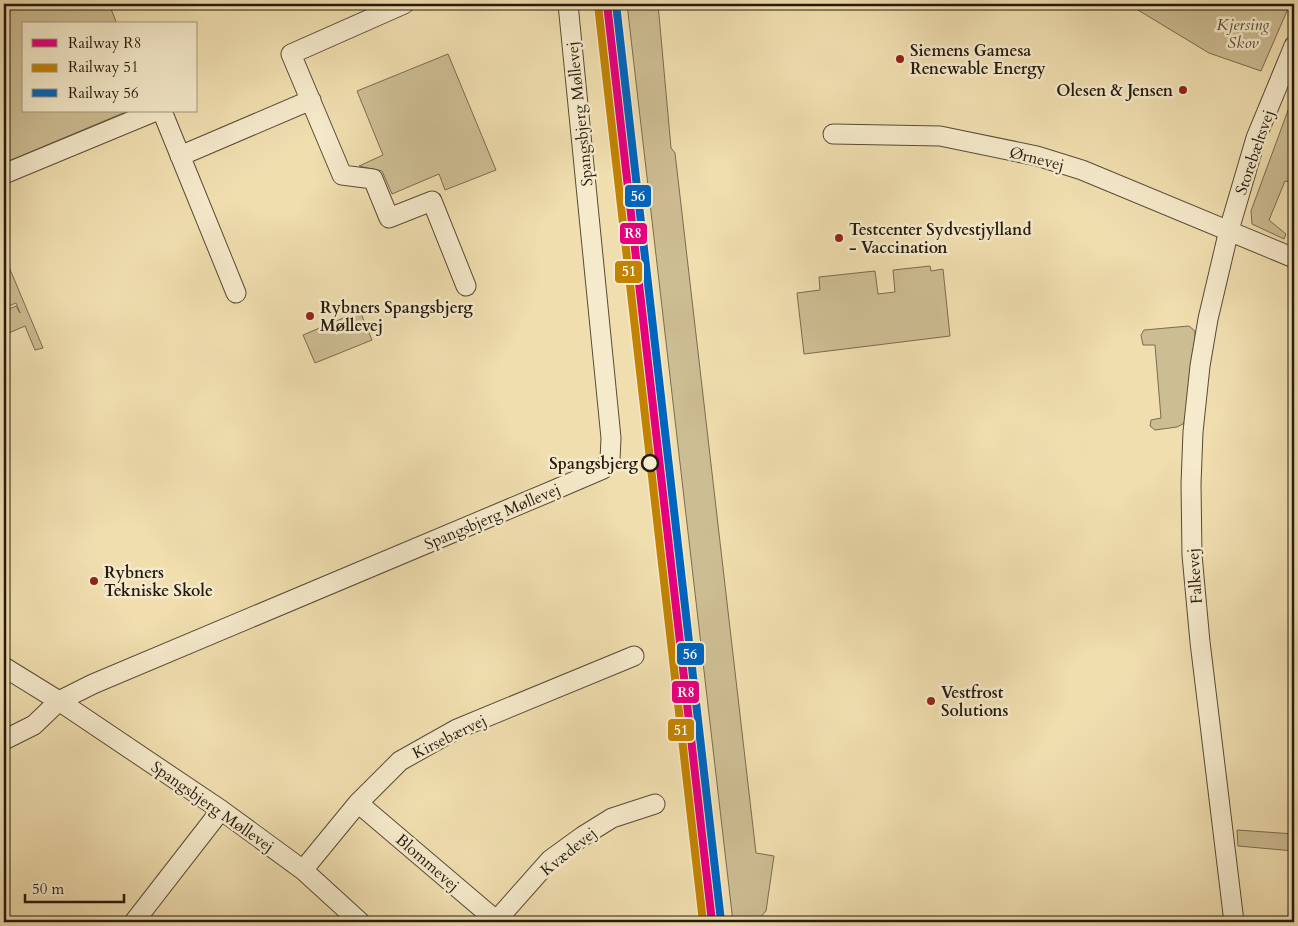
<svg xmlns="http://www.w3.org/2000/svg" width="1298" height="926" viewBox="0 0 1298 926" font-family="Cardo,serif">
	<style>
		.green { fill: #cdbd93; stroke: #796c50 }
		.lines { fill: none; stroke-linecap: round; stroke-linejoin: round }
		.minor-casing { stroke: #584b36; stroke-width: 21 }
		.minor { stroke: #f5eacb; stroke-width: 19 }
		.rail-1-casing { stroke: #f5eacb; stroke-width: 11 }
		.rail-2-casing { stroke: #f5eacb; stroke-width: 11 }
		.rail-3-casing { stroke: #f5eacb; stroke-width: 11 }
		.rail-1 { stroke: #e5007d; stroke-width: 8 }
		.rail-2 { stroke: #c28303; stroke-width: 8 }
		.rail-3 { stroke: #0065bd; stroke-width: 8 }
		.poi-dot { fill: #8f2418; stroke: #f5eacb; stroke-width: 2 }
		.stop-dot { fill: #f5eacb; stroke: #251a0d; stroke-width: 2.5 }
		.labels { text-anchor: middle; stroke-width: 5; stroke-linejoin: round; paint-order: stroke }
		.park-label { font-size: 16px; font-style: italic; fill: #574b35; stroke: #f5eacb }
		.poi-label { font-size: 16px; font-weight: bold; fill: #251a0d; stroke: #f5eacb; text-anchor: start }
		.street-label { font-size: 16px; fill: #251a0d; stroke: #f5eacb }
		.stop-label { font-size: 16px; font-weight: bold; fill: #251a0d; stroke: #f5eacb; text-anchor: end }
		.line-badge { stroke: #f5eacb; stroke-width: 2 }
		.badge-label { font-size: 14px; text-anchor: middle; font-weight: bold; fill: #fff }
	</style>
	<rect width="100%" height="100%" fill="#f0deaf"/>
	<filter id="stains"><feTurbulence type="fractalNoise" baseFrequency=".004" numOctaves="4"/><feColorMatrix values="0 0 0 0 .2 0 0 0 0 .09 0 0 0 0 .02 0 0 0 .5 -.17"/></filter>
	<radialGradient id="worn" r=".72"><stop offset=".6" stop-color="#630" stop-opacity="0"/><stop offset="1" stop-color="#630" stop-opacity=".3"/></radialGradient>
	<path class="green" d="M4,4H109L117,24H24V111H128L4,163Z
		M627,4H658L671,148L675,153L756,853L774,856L766,911L756,922H733Z
		M1128,4H1290L1261,71L1209,53Z
		M448,54L496,170L445,190L439,174L392,194L382,171L359,166L383,155L357,91Z
		M1294,94V183L1285,181L1269,220L1286,234L1284,239L1252,224L1251,211Z
		M4,255L43,348L35,350L25,326L4,335V311L16,306L20,313L16,303L4,308Z
		M930,266L931,271L943,269L950,336L804,354L797,293L820,290L819,277L875,271L878,294L895,292L893,270Z
		M360,311L372,340L315,363L303,335Z
		M1189,326L1195,331V337L1185,420L1183,424L1177,427L1155,430L1150,426L1151,420L1161,418L1155,345H1143L1141,335L1144,330Z
		M1237,830L1294,834V851L1238,846Z"/>
	<g class="lines">
		<g class="minor-casing">
			<path id="minor" d="M404,4L291,54L342,175L373,179L389,218L432,201L466,286
				M162,111L236,293
				M833,134L940,136L1037,156L1082,170L1294,258
				M180,156L311,100
				M4,174L156,111
				M4,667L59,701L221,810L303,870L360,922
				M4,740L34,725L59,701L93,684L554,490L603,469L610,460L611,438L568,4
				M358,803L498,922
				M303,870L358,803L400,761L457,729L634,656
				M496,921L550,860L583,836L612,818L655,804
				M134,922L221,810
				M1234,922L1200,642L1192,555L1191,484L1193,432L1200,366L1208,319L1229,230L1256,138L1294,46"/>
		</g>
		<use href="#minor" class="minor"/>
		<g class="rail-1-casing">
			<path id="rail-1" d="M607,4L712,922"/>
		</g>
		<g class="rail-2-casing">
			<path id="rail-2" d="M598,5L703,922"/>
		</g>
		<g class="rail-3-casing">
			<path id="rail-3" d="M616,4L721,921"/>
		</g>
		<use href="#rail-1" class="rail-1"/>
		<use href="#rail-2" class="rail-2"/>
		<use href="#rail-3" class="rail-3"/>
	</g>
	<g class="poi-dot">
		<circle cx="900" cy="59" r="5"/>
		<circle cx="1183" cy="90" r="5"/>
		<circle cx="839" cy="238" r="5"/>
		<circle cx="310" cy="316" r="5"/>
		<circle cx="94" cy="581" r="5"/>
		<circle cx="931" cy="701" r="5"/>
	</g>
	<circle class="stop-dot" cx="650" cy="463" r="8"/>
	<g class="labels">
		<g class="park-label">
			<text x="1243" y="30">Kjersing<tspan x="1243" dy="18">Skov</tspan></text>
		</g>
		<g class="poi-label">
			<text x="910" y="56">Siemens Gamesa<tspan x="910" dy="18">Renewable Energy</tspan></text>
			<text x="1173" y="96" text-anchor="end">Olesen &amp; Jensen</text>
			<text x="849" y="235">Testcenter Sydvestjylland<tspan x="849" dy="18">- Vaccination</tspan></text>
			<text x="320" y="313">Rybners Spangsbjerg<tspan x="320" dy="18">Møllevej</tspan></text>
			<text x="104" y="578">Rybners<tspan x="104" dy="18">Tekniske Skole</tspan></text>
			<text x="941" y="698">Vestfrost<tspan x="941" dy="18">Solutions</tspan></text>
		</g>
		<g class="street-label">
			<text transform="translate(579 114) rotate(-96)" y="6">Spangsbjerg Møllevej</text>
			<text transform="translate(1254 152) rotate(-71)" y="6">Storebæltsvej</text>
			<text transform="translate(1037 158) rotate(14)" y="6">Ørnevej</text>
			<text transform="translate(492 516) rotate(-23)" y="6">Spangsbjerg Møllevej</text>
			<text transform="translate(1194 576) rotate(-94)" y="6">Falkevej</text>
			<text transform="translate(449 736) rotate(-26)" y="6">Kirsebærvej</text>
			<text transform="translate(213 806) rotate(35)" y="6">Spangsbjerg Møllevej</text>
			<text transform="translate(568 851) rotate(-39)" y="6">Kvædevej</text>
			<text transform="translate(428 862) rotate(41)" y="6">Blommevej</text>
		</g>
		<g class="stop-label">
			<text x="638" y="469">Spangsbjerg</text>
		</g>
	</g>
	<g class="line-badge">
		<rect x="624" y="184" width="28" height="24" rx="5" fill="#0065bd"/>
		<rect x="619" y="222" width="29" height="23" rx="5" fill="#e5007d"/>
		<rect x="614" y="260" width="29" height="24" rx="5" fill="#c28303"/>
		<rect x="676" y="642" width="29" height="24" rx="5" fill="#0065bd"/>
		<rect x="671" y="680" width="29" height="24" rx="5" fill="#e5007d"/>
		<rect x="667" y="718" width="28" height="24" rx="5" fill="#c28303"/>
	</g>
	<g class="badge-label">
		<text x="638" y="201">56</text>
		<text x="633" y="238">R8</text>
		<text x="629" y="276">51</text>
		<text x="690" y="659">56</text>
		<text x="686" y="697">R8</text>
		<text x="681" y="735">51</text>
	</g>
	<rect width="1298" height="926" fill="none" stroke="#f0deaf" stroke-width="20"/>
	<rect x="5" y="5" width="1288" height="916" fill="none" stroke="#251a0d" stroke-width="2.5"/>
	<rect x="10" y="10" width="1278" height="906" fill="none" stroke="#251a0d"/>
	<rect x="22" y="22" width="175" height="90" fill="#f5eacb" stroke="#a2977f"/>
	<rect x="32" y="39" width="25" height="8" fill="#e5007d" stroke="#a2977f"/>
	<text x="68" y="48" font-size="15" fill="#251a0d">Railway R8</text>
	<rect x="32" y="64" width="25" height="8" fill="#c28303" stroke="#a2977f"/>
	<text x="68" y="72" font-size="15" fill="#251a0d">Railway 51</text>
	<rect x="32" y="89" width="25" height="8" fill="#0065bd" stroke="#a2977f"/>
	<text x="68" y="98" font-size="15" fill="#251a0d">Railway 56</text>
	<path d="M25 894v8h99v-8" fill="none" stroke="#251a0d" stroke-width="2.5"/>
	<text x="32" y="894" font-size="15" fill="#251a0d" stroke="#f5eacb" stroke-width="4" paint-order="stroke">50 m</text>
	<rect width="100%" height="100%" filter="url(#stains)"/>
	<rect width="100%" height="100%" fill="url(#worn)"/>
</svg>
